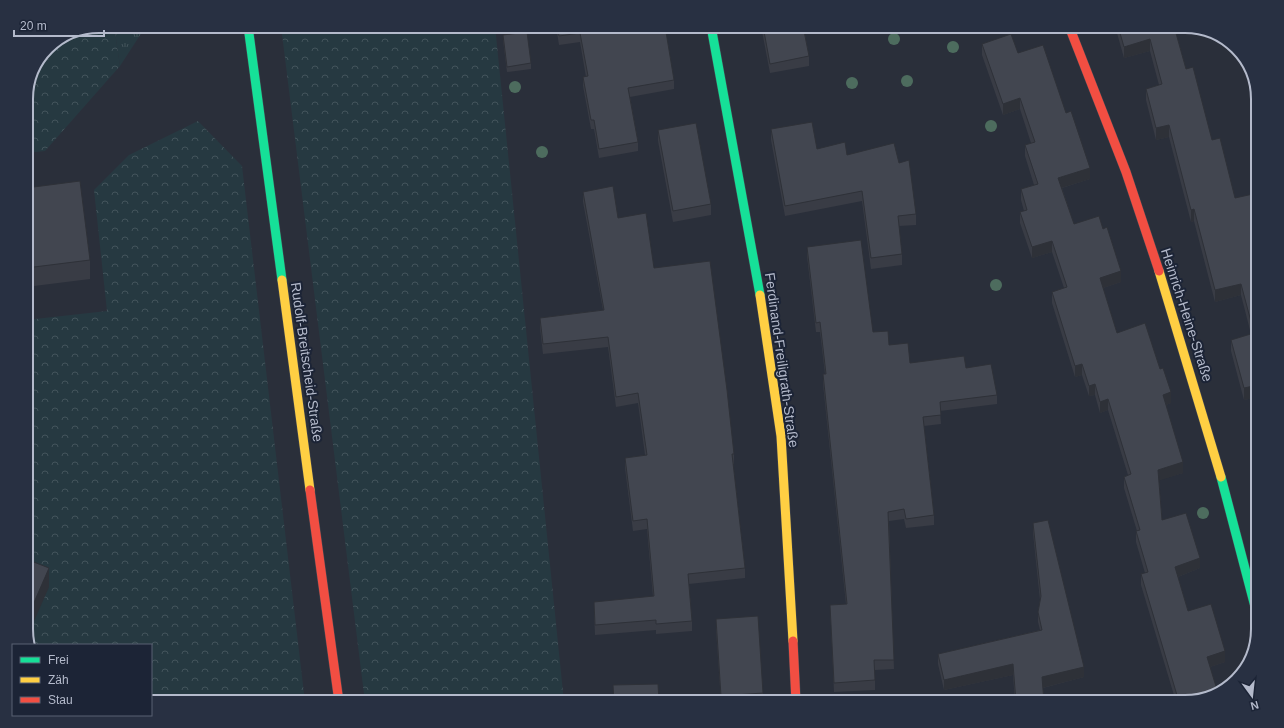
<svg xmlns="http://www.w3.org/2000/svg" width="1284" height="728" viewBox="0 0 1284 728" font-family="Arial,sans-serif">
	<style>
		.grass { fill: url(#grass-tufts) }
		.forest { fill: url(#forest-crowns) }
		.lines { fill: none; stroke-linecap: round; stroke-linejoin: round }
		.fast-casing { stroke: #464a53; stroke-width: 10 }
		.slow-casing { stroke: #464a53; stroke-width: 10 }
		.jam-casing { stroke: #464a53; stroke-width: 10 }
		.fast { stroke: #16e098; stroke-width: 9 }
		.slow { stroke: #ffcf43; stroke-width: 9 }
		.jam { stroke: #f24e42; stroke-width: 9 }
		.tree { fill: #4d6c5e }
		.wall { fill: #393c45 }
		.shaded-wall { fill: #2e3138 }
		.building { fill: #424650; stroke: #2e3138 }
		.labels { text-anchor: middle; stroke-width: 4; stroke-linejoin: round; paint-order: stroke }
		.street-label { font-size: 14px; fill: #b4bacb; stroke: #1c2436 }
		.rim { fill: none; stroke: #b4bacb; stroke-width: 2 }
	</style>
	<defs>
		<pattern id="grass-tufts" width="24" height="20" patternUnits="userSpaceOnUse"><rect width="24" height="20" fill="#263941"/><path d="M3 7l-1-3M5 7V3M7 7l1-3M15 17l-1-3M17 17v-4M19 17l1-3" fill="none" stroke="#43545b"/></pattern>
		<pattern id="forest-crowns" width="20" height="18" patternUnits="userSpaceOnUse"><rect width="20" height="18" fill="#263941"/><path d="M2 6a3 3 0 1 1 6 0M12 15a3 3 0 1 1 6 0" fill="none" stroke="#43545b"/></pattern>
	</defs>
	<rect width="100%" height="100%" fill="#2a2f3a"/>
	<path class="grass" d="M114,26H146L120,66Z"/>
	<path class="forest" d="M99,26H114L120,66L45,151L26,153V95L48,47L71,31Z
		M281,26H495L564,702H365Z
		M198,121L242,166L305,702H151V645H30L26,633V320L107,311L94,190L129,155Z"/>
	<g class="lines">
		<g class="fast-casing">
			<path id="fast" d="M248,26L282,280
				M711,26L760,295
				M1221,477L1258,618"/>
		</g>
		<g class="slow-casing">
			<path id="slow" d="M1159,271L1221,477
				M282,280L310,490
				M760,295L781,436L793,641"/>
		</g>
		<g class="jam-casing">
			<path id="jam" d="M1069,26L1126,172L1159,271
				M310,490L339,702
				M793,641L796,702"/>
		</g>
		<use href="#fast" class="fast"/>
		<use href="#slow" class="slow"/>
		<use href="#jam" class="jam"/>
	</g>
	<g class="tree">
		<circle cx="894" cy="39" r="6"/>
		<circle cx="953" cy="47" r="6"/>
		<circle cx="907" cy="81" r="6"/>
		<circle cx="852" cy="83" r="6"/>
		<circle cx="515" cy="87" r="6"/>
		<circle cx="991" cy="126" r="6"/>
		<circle cx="542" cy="152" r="6"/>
		<circle cx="996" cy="285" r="6"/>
		<circle cx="1203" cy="513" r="6"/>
	</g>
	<path class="wall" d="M556,26H665L674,80V89L630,97L638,142V151L599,158L594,129H591L583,86V77H586L580,42L559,45Z
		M761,26H818L804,29L809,56V66L770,73Z
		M1115,26H1174L1186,69L1212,140L1235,198L1258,213V397L1244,400L1231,351V340L1251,334L1241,295L1215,302L1194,221L1191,222L1169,137L1156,140L1146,100V89L1159,85L1150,51L1124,58Z
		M503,35L531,63V69L507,72L503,40Z
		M982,44L1018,53L1066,113L1090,179L1062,188L1074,224L1121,282L1103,288L1117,333L1171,403L1166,405L1183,473L1159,480L1162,520L1200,568L1178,577L1188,611L1225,662L1210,667L1185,702H1176L1141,585V574L1145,573L1136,542V531H1137L1124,488V477L1128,475L1108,410L1100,413L1095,395L1089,396L1082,375L1075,377L1052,303V292L1064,288L1052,252L1032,258L1020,223V212L1024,211L1021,200V189L1034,185L1025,156V145L1031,143L1020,109L1003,115L982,55Z
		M771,129L817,149L847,155L899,163L916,214V225L899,226L902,254V265L871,269L862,201L785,216L771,140Z
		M658,130L711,204V215L673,222L658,141Z
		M26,188L90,260V279L26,287Z
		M583,192L618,218L654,268L734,454V464H733L745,568V578L689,584L692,621V631L656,634V630L595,635L594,612V602L653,597L647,529L633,531L625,468V458L645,455L638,403L616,407L608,347L543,354L540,328V318L603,310L583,202Z
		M807,247L873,332L889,345L910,363L966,368L997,395V404L940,411L941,424L924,426L934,515V525L906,528L904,519L889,521L894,669L875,670V690L834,692L830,605L846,604L823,384V374H825L820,332H816L807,256Z
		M1033,523L1084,677L1043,688L1044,702H1015L1013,675L944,690L938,664V654L1040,630L1038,622V612L1040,600L1033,533Z
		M716,619L763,693V702H721L716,629Z"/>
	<path class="shaded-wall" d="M1150,39V51L1124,58V47Z
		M1020,98V109L1003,115V104Z
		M1169,125V137L1156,140V128Z
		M1090,168V179L1058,189V178Z
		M1194,209V221L1191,222V210Z
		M1052,241V252L1032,258V247Z
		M1121,271V282L1100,289V278Z
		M1241,284V295L1215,302V290Z
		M1082,364V375L1075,377V366Z
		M1095,384V395L1089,396V386Z
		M1258,385V397L1244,400V388Z
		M1171,392V403L1163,406V395Z
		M1108,399V410L1100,413V402Z
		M1183,462V473L1158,481V470Z
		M1200,558V568L1175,578V567Z
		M49,568V587L27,637L26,633V621Z
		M1225,651V662L1207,668V657Z
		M1013,664V675L944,690V680Z
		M1084,667V677L1042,688V677Z"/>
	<path class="building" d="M557,26H665L674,80L628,88L638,142L599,149L594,120H591L583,77L588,76L580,33L559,36Z
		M763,26H803L809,56L770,64Z
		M1118,26H1174L1186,69L1193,67L1212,140L1220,138L1235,198L1253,194L1258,213V385L1244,388L1231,340L1254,333L1241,284L1215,290L1194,209L1191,210L1169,125L1156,128L1146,89L1162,84L1150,39L1124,47Z
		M527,32L531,63L507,67L503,35Z
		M1011,34L1018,53L1043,45L1066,113L1071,111L1090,168L1058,178L1074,224L1099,216L1103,229L1107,227L1121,271L1100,278L1117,333L1145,323L1160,369L1163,368L1171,392L1163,395L1183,462L1158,470L1162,520L1186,513L1200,558L1175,567L1188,611L1211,604L1225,651L1207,657L1218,693L1185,702H1179L1141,574L1148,572L1136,531L1140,530L1124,477L1131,474L1108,399L1100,402L1095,384L1089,386L1082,364L1075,366L1052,292L1067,287L1052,241L1032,247L1020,212L1027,210L1021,189L1038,184L1025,145L1035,142L1020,98L1003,104L982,44Z
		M812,122L817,149L845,142L847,155L894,143L899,163L909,160L916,214L898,216L902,254L871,258L862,191L785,206L771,129Z
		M696,123L711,204L673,211L658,130Z
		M80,181L90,260L26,268V188Z
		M613,186L618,218L646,213L654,268L710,261L727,390L734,454H732L745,568L688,574L692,621L656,624V620L595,625L594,602L654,596L647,519L633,521L625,458L647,455L638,393L616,397L608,337L543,344L540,318L604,310L583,192Z
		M861,240L873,332L888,331L889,345L908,343L910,363L964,356L966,368L991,364L997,395L940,402L941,415L923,417L934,515L906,519L904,509L888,512L894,660H874L875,680L834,683L830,605L847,604L823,374H826L820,322L816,323L807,247Z
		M1048,520L1084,667L1042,677L1044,702H1016L1013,664L944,680L938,654L1042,630L1038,612L1041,596L1033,523Z
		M26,559L49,568L26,621Z
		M758,616L763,693L721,696L716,619Z
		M658,684L659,702H614L613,685Z"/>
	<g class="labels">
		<g class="street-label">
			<text transform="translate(1187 315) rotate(72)" y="5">Heinrich-Heine-Straße</text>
			<text transform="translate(782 360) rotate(82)" y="5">Ferdinand-Freiligrath-Straße</text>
			<text transform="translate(307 362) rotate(82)" y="5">Rudolf-Breitscheid-Straße</text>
		</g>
	</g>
	<path d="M0 0H1284V728H0ZM99 33H1185A66 66 0 0 1 1251 99V629A66 66 0 0 1 1185 695H99A66 66 0 0 1 33 629V99A66 66 0 0 1 99 33Z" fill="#283042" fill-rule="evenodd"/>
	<path class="rim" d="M99 33H1185A66 66 0 0 1 1251 99V629A66 66 0 0 1 1185 695H99A66 66 0 0 1 33 629V99A66 66 0 0 1 99 33Z"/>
	<rect x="12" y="644" width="140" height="72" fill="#1c2436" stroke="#596072"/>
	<rect x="20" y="657" width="20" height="6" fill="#16e098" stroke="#596072"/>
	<text x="48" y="664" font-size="12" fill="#b4bacb">Frei</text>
	<rect x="20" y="677" width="20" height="6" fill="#ffcf43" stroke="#596072"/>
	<text x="48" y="684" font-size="12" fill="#b4bacb">Zäh</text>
	<rect x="20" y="697" width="20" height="6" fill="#f24e42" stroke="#596072"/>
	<text x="48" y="704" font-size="12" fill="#b4bacb">Stau</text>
	<g transform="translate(1252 696) rotate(165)" stroke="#1c2436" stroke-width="3" paint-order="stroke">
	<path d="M0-3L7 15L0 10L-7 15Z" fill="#b4bacb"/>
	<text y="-6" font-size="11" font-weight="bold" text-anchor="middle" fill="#b4bacb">N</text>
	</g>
	<path d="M14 30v6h90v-6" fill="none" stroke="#b4bacb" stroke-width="2"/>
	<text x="20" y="30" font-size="12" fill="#b4bacb" stroke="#1c2436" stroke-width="3" paint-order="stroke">20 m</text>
</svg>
